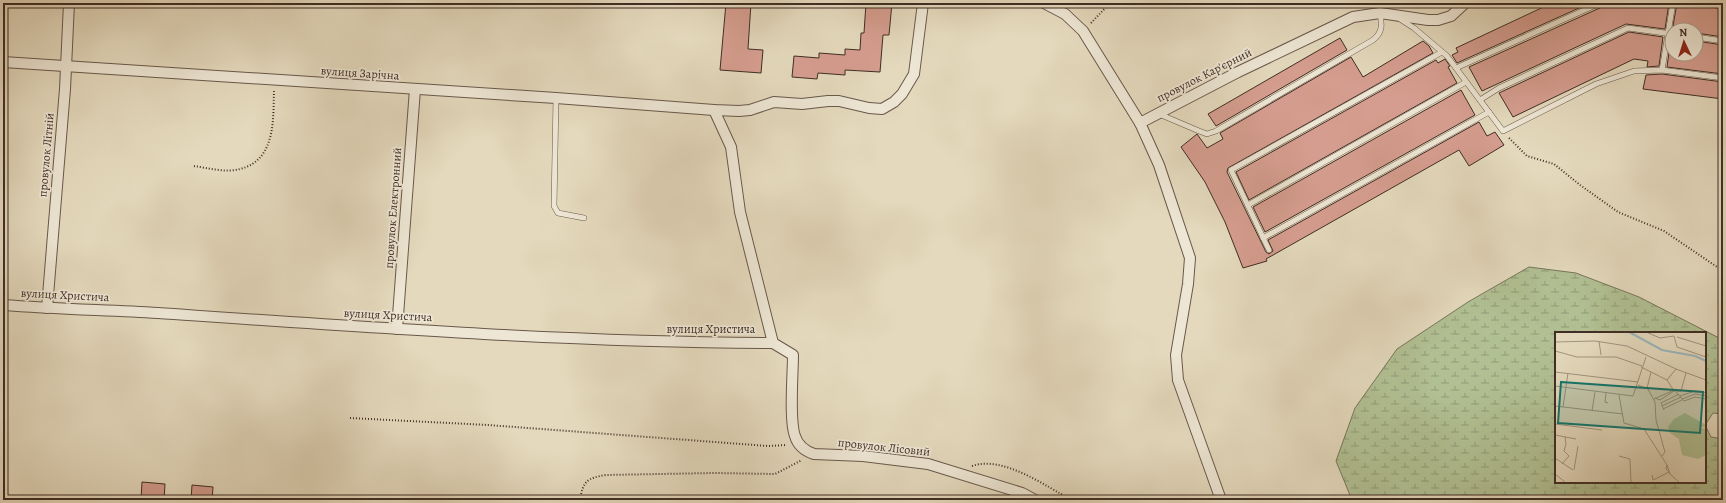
<svg xmlns="http://www.w3.org/2000/svg" width="1726" height="503" viewBox="0 0 1726 503" font-family="Alegreya,serif">
	<style>
		.wetland { fill: url(#wetland-marsh); stroke: #78765c; fill-rule: evenodd }
		.building { fill: #d59d8f; stroke: #402d25 }
		.lines { fill: none; stroke-linecap: round; stroke-linejoin: round }
		.service-casing { stroke: #69584b; stroke-width: 6 }
		.minor-casing { stroke: #69584b; stroke-width: 12 }
		.path { stroke: #402d25; stroke-width: 2; stroke-dasharray: 1 2; stroke-linecap: butt }
		.service { stroke: #ede6d4; stroke-width: 5 }
		.minor { stroke: #ede6d4; stroke-width: 10 }
		.labels { text-anchor: middle; stroke-width: 3.5; stroke-linejoin: round; paint-order: stroke }
		.street-label { font-size: 12px; fill: #402d25; stroke: #ede6d4 }
		.inset-river { fill: none; stroke: #9bb7bc; stroke-width: 2 }
		.inset-road { fill: none; stroke: #a29480; stroke-width: 1 }
		.view { fill: #0f766e; fill-opacity: 0.15; stroke: #0f766e; stroke-width: 2 }
		.inset-edge { fill: none; stroke: #402d25; stroke-width: 2 }
	</style>
	<defs>
		<pattern id="wetland-marsh" width="20" height="14" patternUnits="userSpaceOnUse"><rect width="20" height="14" fill="#b1c093"/><path d="M1 5h8M5 5V1M11 12h8M15 12V8" fill="none" stroke="#919c78"/></pattern>
	</defs>
	<rect width="100%" height="100%" fill="#e4d9bd"/>
	<filter id="stains"><feTurbulence type="fractalNoise" baseFrequency=".005" numOctaves="4"/><feColorMatrix values="0 0 0 0 .2 0 0 0 0 .09 0 0 0 0 .02 0 0 0 .5 -.17"/></filter>
	<radialGradient id="worn" r=".72"><stop offset=".6" stop-color="#630" stop-opacity="0"/><stop offset="1" stop-color="#630" stop-opacity=".3"/></radialGradient>
	<path class="wetland" d="M1529,267L1576,273L1639,297L1723,340V414L1713,413L1705,425L1711,437L1723,439V500H1352L1336,461L1355,408L1397,349L1468,302ZM1556,333H1705V482H1556Z"/>
	<g class="building">
		<path d="M726,3H751L748,49L763,50L761,73L720,70Z"/>
		<path d="M866,3H892L889,35H883L880,72L845,70V75L818,73L817,79L792,77L794,56L819,58V53L845,55V49L860,50L861,33H864Z"/>
		<path d="M1552,3H1590L1457,63L1452,55L1458,52L1456,48Z"/>
		<path d="M1604,3H1669L1665,29L1626,24L1482,91L1469,67L1602,7Z"/>
		<path d="M1677,3H1688L1723,9V37L1696,33V30L1673,26Z"/>
		<path d="M1629,32L1663,37L1659,66L1647,67L1648,61L1634,59L1513,117L1499,93Z"/>
		<path d="M1340,38L1347,50L1216,126L1208,114Z"/>
		<path d="M1671,38L1672,54H1696V41L1723,45V74L1667,67Z"/>
		<path d="M1423,41L1429,46L1433,53L1228,168L1227,172L1266,252L1269,254L1273,251L1268,240L1479,122L1487,136L1495,132L1504,145L1469,166L1459,150L1266,259L1267,261L1243,268L1225,222L1205,182L1181,147L1197,134L1207,148L1223,139L1220,133L1351,57L1363,77Z"/>
		<path d="M1445,59L1450,66L1448,67L1457,83L1249,200L1236,172L1436,60L1438,63Z"/>
		<path d="M1662,74L1723,82V99L1643,89L1646,75Z"/>
		<path d="M1461,90L1475,115L1265,232L1253,207Z"/>
		<path d="M142,482L165,484L164,500H141Z"/>
		<path d="M192,485L213,487L212,500H191Z"/>
	</g>
	<g class="lines">
		<g class="service-casing">
			<g id="service">
				<path d="M1708,3L1723,5"/>
				<path d="M1400,19L1414,28L1447,56L1503,131L1596,84L1634,71L1662,70L1723,78"/>
				<path d="M1696,37L1723,41"/>
				<path d="M1456,68L1600,3"/>
				<path d="M1662,70L1673,3"/>
				<path d="M556,98L554,206L558,213L584,218"/>
				<path d="M1480,100L1499,88L1628,28L1672,34"/>
				<path d="M1159,114L1199,131L1207,134L1216,131L1373,40C1383,32 1382,25 1380,13"/>
				<path d="M1248,205L1466,82"/>
				<path d="M1263,238L1489,112"/>
				<path d="M1269,250L1231,170L1442,52"/>
			</g>
		</g>
		<g class="minor-casing">
			<g id="minor">
				<path d="M1044,3L1065,14L1083,31L1140,123L1159,165L1190,258L1188,284L1176,355L1178,380L1221,500"/>
				<path d="M3,62L556,98L714,110L739,111L750,110L774,102L802,104L828,101H839L869,108L882,109L894,102L902,94L914,74L923,3"/>
				<path d="M714,110L731,147L740,212L773,343L793,355C793,373 789,421 795,436C798,446 805,451 814,454L863,456L928,464L1022,493L1035,500"/>
				<path d="M1140,123L1238,72L1353,17L1380,13L1428,20H1438L1451,16L1465,3"/>
				<path d="M3,305C55,309 106,310 158,313C362,327 567,342 773,343"/>
				<path d="M47,308L65,89L69,3"/>
				<path d="M397,329L415,89"/>
			</g>
		</g>
		<g class="path">
			<path d="M1091,23L1110,3"/>
			<path d="M1509,138L1527,156L1554,164L1580,185L1618,212L1664,231L1723,271"/>
			<path d="M194,166C208,168 226,173 240,169C276,160 273,120 274,91"/>
			<path d="M350,418L488,425L768,446L787,445"/>
			<path d="M972,466C1003,455 1045,486 1072,500"/>
			<path d="M580,500C583,481 587,478 606,475L714,473L775,474L802,460"/>
		</g>
		<use href="#service" class="service"/>
		<use href="#minor" class="minor"/>
	</g>
	<g class="labels">
		<g class="street-label">
			<text transform="translate(360 73) rotate(4)" y="4">вулиця Зарічна</text>
			<text transform="translate(1204 75) rotate(-27)" y="4">провулок Кар'єрний</text>
			<text transform="translate(46 155) rotate(-85)" y="4">провулок Літній</text>
			<text transform="translate(393 208) rotate(-86)" y="4">провулок Електронний</text>
			<text transform="translate(65 295) rotate(3)" y="4">вулиця Христича</text>
			<text transform="translate(388 315) rotate(3)" y="4">вулиця Христича</text>
			<text x="711" y="333">вулиця Христича</text>
			<text transform="translate(884 447) rotate(6)" y="4">провулок Лісовий</text>
		</g>
	</g>
	<g transform="translate(1555 332)">
		<rect width="151" height="151" fill="#e4d9bd"/>
		<path d="M130,81L151,93V95H144L151,97V123L143,127L127,123L124,107L115,101L113,95L119,87Z" fill="#b1c093"/>
		<path class="inset-river" d="M74,0L107,18L140,24L151,29"/>
		<path class="inset-road" d="M91,0L105,6L119,4M119,4L122,15L151,25M122,5L151,14M44,9L46,23M0,10L40,9L72,14L121,37L151,48M0,19L22,25H61L87,34M86,35L112,48L119,59M0,40L83,50M112,48L121,37M83,53L93,57L100,70L101,88L110,120L107,124M0,54L78,64L91,25M92,56L96,40M121,60L129,69L140,65L151,67M51,61L50,70L53,71M64,63L69,91L89,97L112,133L115,142L125,151M125,64L140,59L151,61M100,66L105,68L119,59M99,67L117,59H126L131,41M127,67L140,62L151,64M0,74L68,82M107,74L126,65M8,75L13,41M108,77L127,68M109,78L106,71L124,62M37,79L40,60M0,92L47,98M0,103L21,107M64,124L75,127L76,151M0,126L18,138M7,132L14,124L9,119L11,112L10,105M19,138L23,114M0,142L11,151M97,143L98,148L114,140L111,137L112,133"/>
		<path class="view" d="M6,50L148,60L145,101L3,91Z"/>
		<rect width="151" height="151" class="inset-edge"/>
	</g>
	<rect width="1726" height="503" fill="none" stroke="#e4d9bd" stroke-width="16"/>
	<rect x="4" y="4" width="1718" height="495" fill="none" stroke="#402d25" stroke-width="2"/>
	<rect x="8" y="8" width="1710" height="487" fill="none" stroke="#402d25"/>
	<g transform="translate(1684 42) rotate(356)"><circle r="19" fill="#ede6d4" stroke="#a89c8e"/>
	<path d="M0-3L7 15L0 10L-7 15Z" fill="#8f2418"/>
	<text y="-6" font-size="11" font-weight="bold" text-anchor="middle" fill="#402d25">N</text>
	</g>
	<rect width="100%" height="100%" filter="url(#stains)"/>
	<rect width="100%" height="100%" fill="url(#worn)"/>
</svg>
